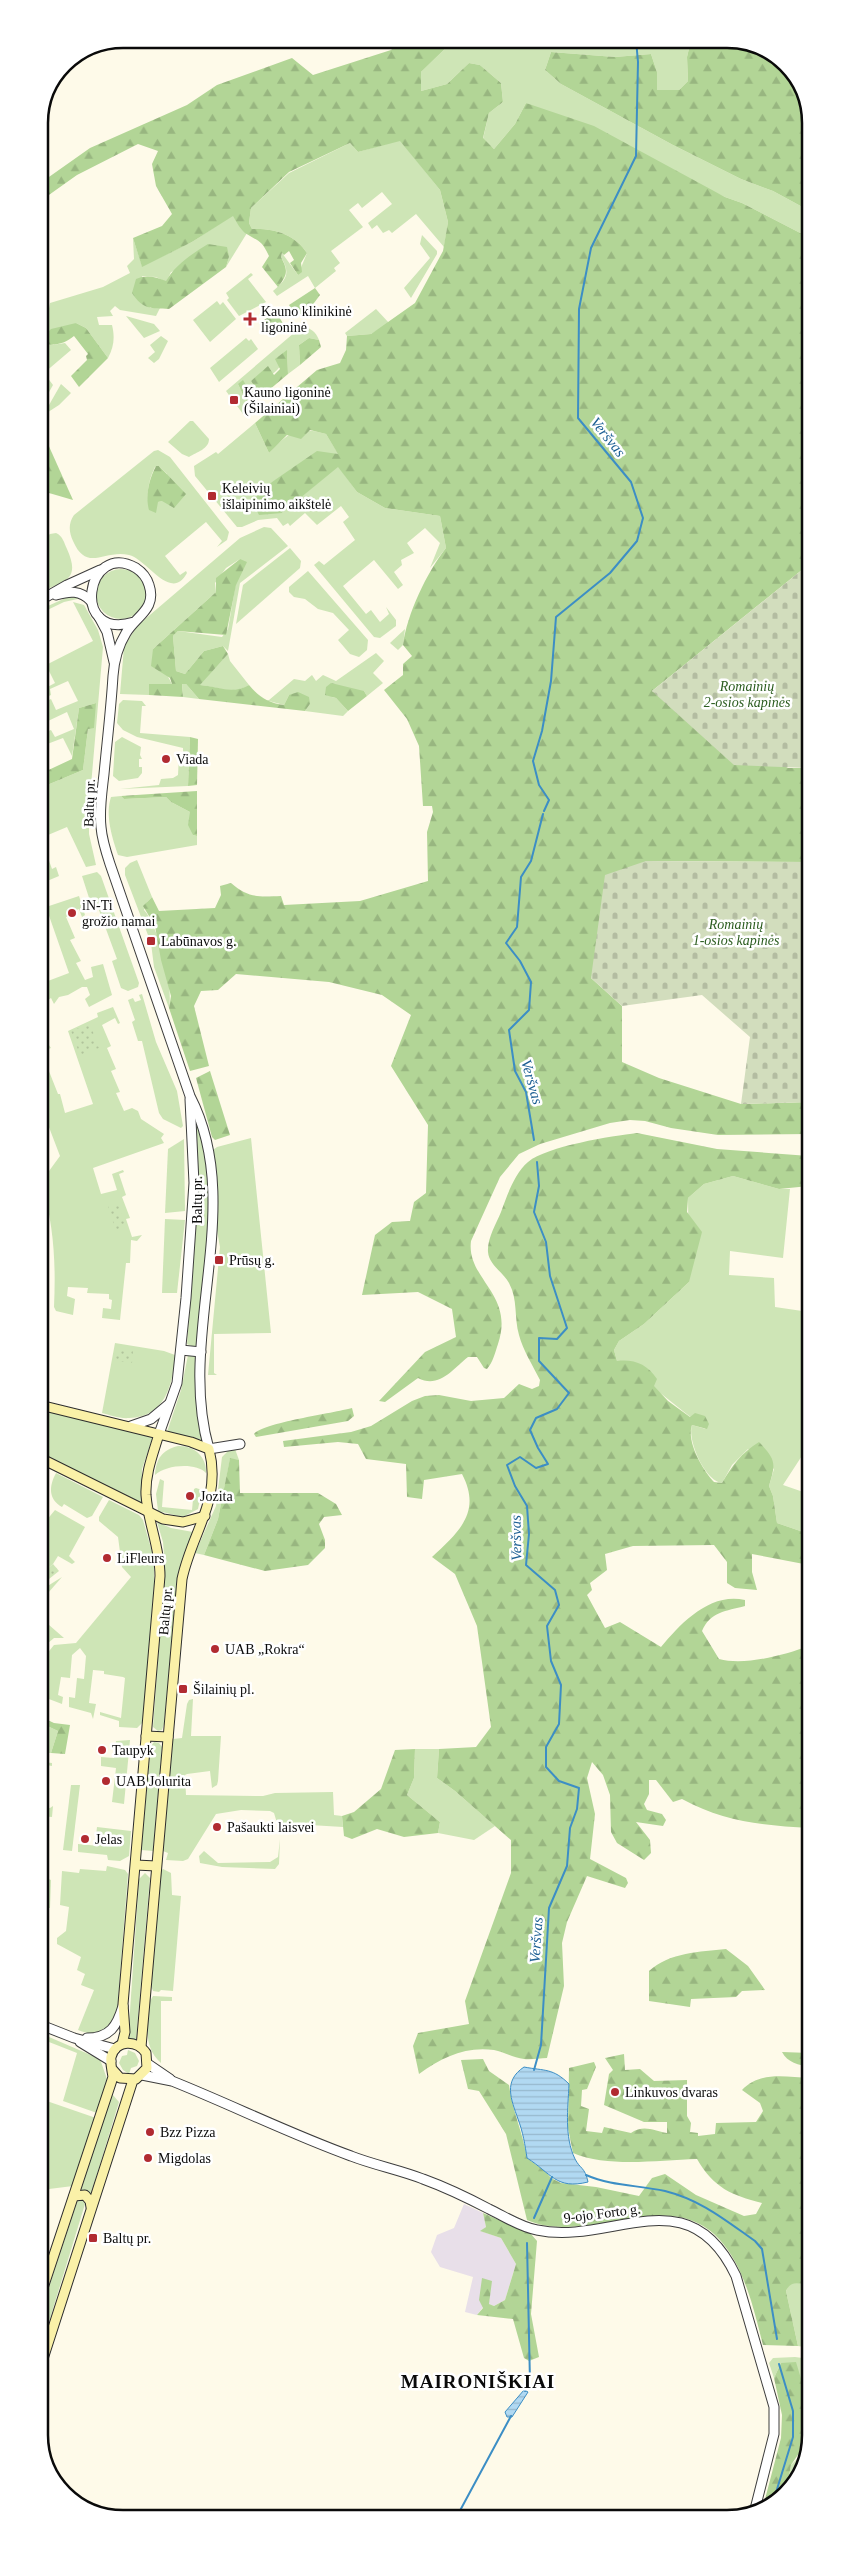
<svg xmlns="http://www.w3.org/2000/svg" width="849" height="2558" viewBox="0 0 849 2558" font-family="Georgia,serif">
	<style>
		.industrial { fill: #e8dfe9 }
		.grass { fill: #cee5b6; fill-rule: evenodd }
		.forest { fill: url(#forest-firs) }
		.cemetery { fill: url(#cemetery-stones) }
		.park { fill: url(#park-dots) }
		.water { fill: url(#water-rules); stroke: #3c8ec5 }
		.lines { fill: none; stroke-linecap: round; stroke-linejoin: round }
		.stream { stroke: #3c8ec5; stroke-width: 2 }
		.tertiary-casing { stroke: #3d3d3d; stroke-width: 11 }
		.secondary-casing { stroke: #2c2c2c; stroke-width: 11 }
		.tertiary { stroke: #fff; stroke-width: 9 }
		.secondary { stroke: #faf1a8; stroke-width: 9 }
		.poi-dot { fill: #b12b31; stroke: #fff; stroke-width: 2 }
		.labels { text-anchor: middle; stroke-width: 5; stroke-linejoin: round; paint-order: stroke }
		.poi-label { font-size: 14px; fill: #0a0a0a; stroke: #fff; text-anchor: start }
		.park-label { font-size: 14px; font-style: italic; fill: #2c5d20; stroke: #fff }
		.street-label { font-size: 14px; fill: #0a0a0a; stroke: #fff }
		.water-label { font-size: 15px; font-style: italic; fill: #1c5f94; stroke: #fff }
		.district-label { font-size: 19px; font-weight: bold; letter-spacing: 1px; fill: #0a0a0a; stroke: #fff }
		.rim { fill: none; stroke: #0a0a0a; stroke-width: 2.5 }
	</style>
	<defs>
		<pattern id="forest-firs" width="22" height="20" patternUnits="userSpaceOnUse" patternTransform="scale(1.25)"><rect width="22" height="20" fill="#b2d596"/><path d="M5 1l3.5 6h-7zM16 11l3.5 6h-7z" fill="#98b680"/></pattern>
		<pattern id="cemetery-stones" width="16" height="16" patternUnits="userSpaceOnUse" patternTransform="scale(1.25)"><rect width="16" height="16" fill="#d2ddbd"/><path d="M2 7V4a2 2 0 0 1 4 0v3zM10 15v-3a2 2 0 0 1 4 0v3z" fill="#b3bca1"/></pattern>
		<pattern id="park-dots" width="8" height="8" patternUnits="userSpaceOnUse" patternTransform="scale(1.25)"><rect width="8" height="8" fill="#cee5b6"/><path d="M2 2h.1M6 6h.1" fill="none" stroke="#b0c39b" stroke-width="1.8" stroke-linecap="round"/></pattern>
		<pattern id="water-rules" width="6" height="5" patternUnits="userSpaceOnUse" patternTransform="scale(1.25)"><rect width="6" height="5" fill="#b1d9f2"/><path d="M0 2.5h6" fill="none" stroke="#97b9ce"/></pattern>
	</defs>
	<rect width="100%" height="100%" fill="#fefae9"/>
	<path class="industrial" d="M464,2204L483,2213L486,2227L481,2231L501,2238L516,2264L505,2300L494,2306L488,2304L490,2298L477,2315L465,2312L473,2277L440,2267L431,2252L437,2235L454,2228Z"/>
	<g class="grass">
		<path d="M691,40L687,57L688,81L679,90H657V72L651,54L615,57L551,52L545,70L561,84L673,145L741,179L773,191L808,210V237L742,203L725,197L526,103L515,124L494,149L483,139L489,113L503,102L501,83L480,65L469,63L447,84L421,91V72L452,42Z"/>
		<path d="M400,140L440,190L448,222L444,247L416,214L392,233L389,230L383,233L377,225L372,229L368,223L392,204L382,192L362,208L358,203L349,210L363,227L331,251L340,263L334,268L336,271L315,288L308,276L277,296L273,291C288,278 290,273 281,257L282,253L298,275L307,253C295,234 274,228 252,229L249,223L251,208L289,173L350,143L358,152Z"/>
		<path d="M233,215L247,233L226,267L229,257L171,272L166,282L156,277L142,276L150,308H160L156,316L120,310L115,306L110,311L113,316L97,317L99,325H112C115,337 114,347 108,358L86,328L76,323L52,345L65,343L71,350L44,373L53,385L43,403L45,407L49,405L61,384L71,393L59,405L39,418V330L46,325L50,303L103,287L130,273L127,266L134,259L133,238L142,266L192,242Z"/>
		<path d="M422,235L437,251V254L411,298L404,288L430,258L420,244Z"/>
		<path d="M251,273L253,275L248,279L266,302L239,316L227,300L229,298L226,293Z"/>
		<path d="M217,301L220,305L223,302L236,319L210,342L193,320Z"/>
		<path d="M376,309L389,323L371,334L347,336L345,333Z"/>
		<path d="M126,316L154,324L160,331L144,338Z"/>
		<path d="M301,327C310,327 316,332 319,340L309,338L299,345L300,365L288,374L287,351C278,374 275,375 251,381L256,389L250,392L238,384L250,409L243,414L226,391Z"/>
		<path d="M161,336L168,341L159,359L154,363L148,358L155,352L150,345Z"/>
		<path d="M246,338L249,341L251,339L258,349L219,382L210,368Z"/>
		<path d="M190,421H193L209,439C209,449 197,452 189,457L182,454L168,442Z"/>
		<path d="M255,423L269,453C289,432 297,426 326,434L339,455L289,472L269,484L282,513L338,466L357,492L385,508L440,516L446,548L430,568L440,543L425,528L407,543L414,553L401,560L402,565L394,572L403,585L398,589L374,560L343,586L366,614L371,610L380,622L389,614L386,607L396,620V626L380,638L374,637L314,565L319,561L324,565L355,540L343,522L349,517L341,506L317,525L305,513L290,526L288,523L283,526L277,518L258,520L242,527H237L195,476L194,466L216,452L218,454Z"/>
		<path d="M158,450L170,457L229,532L227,540L217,547L222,541L206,522L165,556L180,575L186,571L187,573C171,603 147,559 129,555C104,549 87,573 73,541C69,532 68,524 74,515L154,451ZM159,466L167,474L162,501L157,502L150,510C145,496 149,479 155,467Z"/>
		<path d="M264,527L271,528L288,546L240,583L228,651L223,646L204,651L185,674L176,671L173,636L178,631L222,637L228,629L240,559L226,568L215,583L216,592L153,649L172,684H149V695L120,694L124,647L137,626L240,538Z"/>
		<path d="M56,533C63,536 64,543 67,549C81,581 65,580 39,593V543L50,534Z"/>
		<path d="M290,548L301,561L300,568L236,624L243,585Z"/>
		<circle cx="121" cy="594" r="25"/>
		<path d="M308,571L368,640L367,650L359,657L350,654L338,640L349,630L333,613L318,609L305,599L294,597L289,592V587Z"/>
		<path d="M70,596L82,598L64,602L39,614V610Z"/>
		<path d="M73,602L84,605L98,630L103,647L89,809V834L96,865L86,867L67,827L48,835L42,841L52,869L56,867L59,876L40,884V872L43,870L40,862V788L83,770L88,729L96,703L79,708L72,756L63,738L42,746L40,734L51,730L55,737L74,729L67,712L48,721L49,727L40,730V704L51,699L56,710L78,701L68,681L50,689L51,695L40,700V691L55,683L46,665L93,641Z"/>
		<path d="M405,629L403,645L398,650L390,643Z"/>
		<path d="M376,653L384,661L373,673L383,683L367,696L364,691L332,697L336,698L348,711L343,716L305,711L310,704L289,695L284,705L265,700H269L294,679L305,681L312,675L316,681L323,675L336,681Z"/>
		<path d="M228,654L230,661L249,685C230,696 218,686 199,685Z"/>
		<path d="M182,683L186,684L199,699L183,697Z"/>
		<path d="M123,700L142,701L146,706H142L140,733L190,737L188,786L120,789L159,785L161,779L173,778L178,775L179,756L183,755V748L137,737L123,730L117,723L119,704Z"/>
		<path d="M122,737L141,747L140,755L142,759H139V767H142V773L138,778L119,781L113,776L115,742Z"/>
		<path d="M121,796L124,799L166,797L171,802L190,812L193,835L197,836V845L127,857L118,855C112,837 105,815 111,797Z"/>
		<path d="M137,860L152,897L147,902L144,910C158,925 174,988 169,1008L154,967L151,943L125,875V868L130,863Z"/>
		<path d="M97,872L101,876L139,983L138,987L128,991L121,988L112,961L117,959L96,902L91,904L82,876Z"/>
		<path d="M79,896L85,915L82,917L79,909L70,912L71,915L66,917L75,938L70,940L81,961L76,963L85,980L93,977L91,967L103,964L112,995L89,1007L85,999L90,995L87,987H82L68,995L59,997L54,1004L51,998L40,1005V984L69,973L46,907Z"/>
		<path d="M142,994L156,1042L177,1091L183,1126L181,1128L163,1119L159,1113L142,1041H138L132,1022L135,1020L128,1000L133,998L135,1002L141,1000L139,995Z"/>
		<path d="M113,1007L120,1023L118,1024L115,1018L102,1025L111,1046L107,1048L116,1069L111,1071L120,1092L116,1093L124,1111L132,1108L138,1111L141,1119L164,1134L161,1138L164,1143L93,1168L101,1194L117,1190L112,1174L123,1170L124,1172L119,1174L126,1195L122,1197L130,1218L126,1219L132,1237L142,1235L137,1241L131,1240L130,1263H126L120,1320L102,1318L103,1308L111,1309L112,1300L109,1299V1294L87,1293L88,1288L68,1287L67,1296L75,1299L73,1315L56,1311L54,1307C56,1263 54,1224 41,1182L60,1156L47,1122L40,1125V1112H42L40,1106V1043L46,1041L51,1048L43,1051V1056L58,1094H60L65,1113L93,1104L68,1031L98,1017L97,1013Z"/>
		<path d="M196,1117C199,1133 205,1150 207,1166C215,1224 201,1287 197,1345L194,1347L187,1344L198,1200Z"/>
		<path d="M251,1138L271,1333L214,1334V1373L217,1375H208L220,1247L216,1225V1171L213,1150L217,1147Z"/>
		<path d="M184,1139L185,1211L165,1213L168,1149Z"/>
		<path d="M733,1176L779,1189H790L783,1258L730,1251L729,1275L774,1278L775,1307L809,1312V1445L783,1485L809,1494V1534L777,1523L773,1496L769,1486L774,1469L748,1449L732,1465L722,1483C705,1481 687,1440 692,1425L706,1429C676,1406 648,1382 617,1361L614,1350L619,1341L644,1324L689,1282L688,1198L704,1184Z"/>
		<path d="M40,1214L47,1271L40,1329Z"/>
		<path d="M165,1219L185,1220L177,1293H162Z"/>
		<path d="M115,1343L164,1351L175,1355C173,1385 165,1417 129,1418C120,1419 110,1415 102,1413Z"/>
		<path d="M188,1355H194L196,1359L195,1388L202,1440L167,1432L181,1390Z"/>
		<path d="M40,1410L153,1436L142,1469V1504L40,1453Z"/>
		<path d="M178,1446C194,1445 207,1457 206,1473C196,1462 165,1465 155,1475C156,1459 162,1450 178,1446Z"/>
		<path d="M235,1449L239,1460L230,1459L218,1519L204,1555L195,1553L216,1506L222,1457L228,1451Z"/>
		<path d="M56,1473L103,1497L92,1516L87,1518L64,1504L62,1507C48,1499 49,1486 56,1473Z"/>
		<path d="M160,1479L164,1481L162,1507L192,1510L194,1489L196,1488L202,1490L198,1509L183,1517L158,1511L156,1494Z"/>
		<path d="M109,1500L139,1515L143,1520L154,1559V1585L144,1721L137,1728L119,1727V1721L100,1715V1712L121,1718L125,1678L123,1677L104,1674V1671L93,1670L89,1703L96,1704L93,1719L91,1713L69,1707V1697L75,1698L77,1678L84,1679L86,1656L80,1648L72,1655L70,1678L61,1677L58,1695L63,1697L62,1704L41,1696V1661L54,1645L76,1643L131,1577L122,1567L118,1537L99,1521V1517Z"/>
		<path d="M55,1510L85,1527L69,1556L75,1562L72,1564L58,1556L53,1564L41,1574V1527Z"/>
		<path d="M157,1522L171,1528L193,1532L178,1573L164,1724L162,1730L158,1731L153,1727L165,1565L163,1542Z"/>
		<path d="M62,1577L41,1601V1579L46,1587Z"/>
		<path d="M41,1618L64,1638H54L41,1649Z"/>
		<path d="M193,1699L191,1736H221L218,1781L217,1785L212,1788L210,1771L187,1774L185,1775L186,1795L263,1796L275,1793L333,1792L334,1815L342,1816L343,1827L277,1823L274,1813L270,1811L241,1810L216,1814L188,1859L183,1861L166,1860L168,1853L163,1851L173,1739L182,1738L187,1704L189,1700Z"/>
		<path d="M41,1723L58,1731L51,1753H41L45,1746L43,1744L48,1738L41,1734Z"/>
		<path d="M130,1740L124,1804L112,1802L116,1768L101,1766V1757L114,1758L116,1741Z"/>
		<path d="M154,1742L159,1743L162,1747L153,1851L141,1850L151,1746Z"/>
		<path d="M415,1749H439L437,1778L455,1791L495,1826L474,1840L438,1833L440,1822L407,1795L414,1778Z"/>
		<path d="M43,1762L52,1763V1766L46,1765V1788H42L41,1800V1763Z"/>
		<path d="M71,1785H80L72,1851L63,1850Z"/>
		<path d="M41,1801L42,1807L50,1808L53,1806L52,1817L41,1816Z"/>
		<path d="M97,1827L131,1831L129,1856L120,1861L108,1860L107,1855L78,1852V1844L99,1846L100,1837L96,1836Z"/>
		<path d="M280,1839L279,1864L275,1869L222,1867L200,1863L199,1856L204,1851L218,1863L270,1862L278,1857Z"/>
		<path d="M107,1866L125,1870L128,1874L117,2014C109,2032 97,2038 78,2030L94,1990L81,1985L85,1974L77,1970L81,1957L57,1944V1938L66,1931L69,1907L60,1905L62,1871L79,1873L80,1869L106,1871Z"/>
		<path d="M163,1869L171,1873L172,1895L181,1896L173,1991L161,1990L159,1992L153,1991L151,1986L161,1871Z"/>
		<path d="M145,1873L150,1878L136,2041L128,2040L139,1879Z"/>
		<path d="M41,1876L51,1880L50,1908H41Z"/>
		<path d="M153,1996L172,1997V2001H161V2063C142,2046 148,2024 150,2001Z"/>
		<path d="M49,2037L100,2059L107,2079L97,2113L63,2101L77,2053L49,2042Z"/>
		<path d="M128,2050L135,2053L139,2061L137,2066L131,2068L129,2074L123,2070L119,2063L122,2056L127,2055Z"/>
		<path d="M112,2094L119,2102L91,2194L81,2190Z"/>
		<path d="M41,2099L96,2118L73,2186L41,2190Z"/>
		<path d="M80,2199L83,2200L85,2204L41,2348V2311L77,2202Z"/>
		<path d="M795,2282L810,2286V2348L798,2346L786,2291L789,2285Z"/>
		<path d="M795,2357L810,2359V2435L793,2487L786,2491L791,2465L799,2457L781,2363L774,2378L769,2363L773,2358Z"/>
	</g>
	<g class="forest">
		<path d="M732,39L781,59L807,101L808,210L773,191L741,179L673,145L561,84L545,70L551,52L615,57L651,54L657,72V90H679L688,81L687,57L691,40Z"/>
		<path d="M399,42H452L421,72V91L447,84L469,63L480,65L501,83L503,102L489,113L483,138L494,149L515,124L526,103L594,126L725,197L742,203L808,237V565L652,691L788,768H808V862L646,861L591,978L622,1006V1062L659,1078L741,1104L809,1102V1134L718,1135L671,1128L645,1121L630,1120L610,1123L540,1144L519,1154L500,1177L471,1241C466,1279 515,1294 498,1344C495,1353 493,1362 487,1369L484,1368L477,1357H468C453,1369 439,1389 418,1378L385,1402L379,1401L425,1352L456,1337L452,1309L418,1292L362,1295L375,1235L392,1222L410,1221L414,1202L426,1193L428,1125L391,1066L411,1015L382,995L329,982L236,974L218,990L201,991L194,1006L209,1066L190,1071L169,1008L171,996L161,960L155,926L143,906L152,897L159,911L215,908L221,895L220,886L231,883C248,898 259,897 281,896L284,905L360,901L428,881L427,832L433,812L432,806H423L419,746L407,719L384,690L403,675V664L412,656L403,645C407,614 427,572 446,548L440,516L385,508L357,492L338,467L282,513L259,515L252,501L269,484L317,451L338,454L326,434L310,430L301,439L287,435L269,453L255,423L317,370L340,363L346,350L347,336L371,334L415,303L443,251L448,222L440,190L400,141L358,152L350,143L289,172L251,208L249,223L252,229C274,228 295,234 307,253L301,263L302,272L298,275L290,263L294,260L289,251L284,255L282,253L281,257C288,271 288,274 278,287L262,267L269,256C261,239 259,242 245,233C240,229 236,221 233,216L192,242L142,267L133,238L162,226L172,214L156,186L152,164L158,151L138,144L77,175L39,202V184L90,148L187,105L217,85L292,58L313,75L391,50Z"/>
		<path d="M208,244L227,247L229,257L226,267L169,309C151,308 143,310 132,293L136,279C146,274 156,277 166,281C176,264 192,254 208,244Z"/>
		<path d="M315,288L320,295L311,307L296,317L289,305Z"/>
		<path d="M276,312L284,325L270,335L261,322Z"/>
		<path d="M76,323L86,328L108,358L79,387L71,376L87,360L86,356L88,354L74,336C65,343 57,346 44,344L41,339L51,329Z"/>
		<path d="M309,338L319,340L321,347L300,365L299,345Z"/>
		<path d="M287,350L288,374L249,407L238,384L243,380L250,392L256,389L251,381L268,366L274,375L280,369L275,359Z"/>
		<path d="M39,424L73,500L49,493L39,473Z"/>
		<path d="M156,466H159L186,494L174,508L162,501L158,502L156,513L149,510C145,496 149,479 156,466Z"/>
		<path d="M240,559L247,562L236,585L226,635L178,631L173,636L176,671L185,674L204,651L223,646L228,654L200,685C217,686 231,695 249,685C259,697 268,703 284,705L289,695L298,692L309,697L310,704L305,711L199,699L186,684H182L183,697L149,695V684H172L170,678L151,666L153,649L216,592V578Z"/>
		<path d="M331,683L364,691L367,696L348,711L336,698L325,695L326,687Z"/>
		<path d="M96,703L94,728L88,729L83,770L40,788V774L72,759L79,708Z"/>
		<path d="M190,737L198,739L197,785L188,786Z"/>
		<path d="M197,791V836L193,835L188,825L190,812L171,802L166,797L124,799L121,796Z"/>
		<path d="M210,1071L230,1135L215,1140L212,1137L196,1078Z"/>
		<path d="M637,1133L717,1149L809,1156V1186L779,1189L733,1176L704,1184L688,1198L687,1212L702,1232L689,1282L644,1324L619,1341L614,1350L617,1361C634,1359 647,1364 657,1379L654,1386L668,1401L690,1417L695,1413L705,1416L709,1424L707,1429L692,1425C686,1442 703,1470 714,1482L722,1483C732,1466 741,1453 759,1442C776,1460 776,1463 769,1486L773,1496L777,1523L809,1534V1565L752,1554V1572L757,1590L735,1588L727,1583V1562L714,1545L633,1546L605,1554L607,1570L590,1583L592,1590L587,1595L605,1628L620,1622L661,1647C681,1623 710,1592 745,1600V1606C726,1611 710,1612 702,1631L719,1659C745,1666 784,1655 809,1646L810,1828C762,1825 724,1822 682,1799L673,1802L656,1780H649V1794L644,1804L647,1810L662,1814L666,1820L663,1826L636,1822L650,1840L651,1853L644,1860L617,1843L611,1832L610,1795L603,1775L592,1762L587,1778L595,1814L590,1859L626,1878L628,1883L625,1888L587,1876L567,1922L562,1943L564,1986L547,2058C540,2058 531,2060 524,2059C514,2058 504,2052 494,2050C466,2046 442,2057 419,2074L413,2046L418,2033L469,2024L465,2001L511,1873V1840L455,1791L437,1778L439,1749L476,1747L491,1727L477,1626L455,1574L432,1557C459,1532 482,1512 462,1474L424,1480L422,1499L407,1497L406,1464L366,1459L358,1444L338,1442L284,1447L283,1441L351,1432L371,1426L412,1401L425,1396L439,1395L471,1401L504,1398L519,1384L532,1389L539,1386L540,1380C533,1366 523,1350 519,1335C514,1318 518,1299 509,1283C503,1272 489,1265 488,1252C487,1239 496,1224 501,1212C507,1196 514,1174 528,1162C547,1146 612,1136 637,1133Z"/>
		<path d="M352,1408L354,1416L348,1421L256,1437L254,1434C262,1423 334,1413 352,1408Z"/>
		<path d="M230,1458L239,1460L240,1493H318L336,1504L342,1515L324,1517L319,1524L325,1540V1548L308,1565L265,1571L204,1555L218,1519Z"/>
		<path d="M41,1717L54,1723L70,1725L65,1754L51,1753L58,1731L41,1723Z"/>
		<path d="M415,1749L414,1778L407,1795L440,1822L438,1833L404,1837L377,1829L352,1839L344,1836L342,1816L354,1812L381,1789L395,1750Z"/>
		<path d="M726,1949L748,1966L765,1990L742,1991L736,1997L691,1999L690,2007L649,2001V1971C670,1952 700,1952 726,1949Z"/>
		<path d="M782,2052L810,2053V2066C799,2066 787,2062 782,2052Z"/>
		<path d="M624,2054L625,2070L640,2069L654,2081L687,2080V2116L691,2123L690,2132L698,2133V2136L715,2134L716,2123L756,2122L763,2111L760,2103L742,2090C760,2071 785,2077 810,2078V2093L803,2095L801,2106L810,2120V2286C799,2283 791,2280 786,2291L798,2346L763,2345C750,2295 735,2220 670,2216C646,2214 621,2221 598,2224C573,2227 550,2230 527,2220L506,2134L479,2091L468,2089L461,2060L483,2059L489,2071L509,2085C512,2110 523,2133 527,2158L546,2172L551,2178L561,2183L596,2187L639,2196L652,2178L665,2174L696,2195L744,2216L756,2214L762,2203C731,2195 714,2188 697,2159C658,2160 609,2168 573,2153L568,2128L569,2068L594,2062L596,2067L587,2089L582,2090L581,2106L589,2109L586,2131L602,2133L604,2127L631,2133C644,2124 654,2131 667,2133V2122H644L604,2105L609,2074L613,2070L605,2058Z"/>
		<path d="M483,2213L531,2234L537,2241L531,2314L539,2357L529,2361L524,2358L513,2319L477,2315L483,2308L479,2300L482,2278L492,2281L489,2304L494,2306L505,2300L516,2264L501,2238L480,2231L486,2227Z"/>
		<path d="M796,2362L808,2402V2440L791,2465L786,2491L763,2507L781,2438L782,2415L774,2378L781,2363Z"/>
	</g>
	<g class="cemetery">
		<path d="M808,565V768L734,765L652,691Z"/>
		<path d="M646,861L808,862L809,1102L741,1104L750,1037L702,995L622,1006L591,978L605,875Z"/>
	</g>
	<g class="park">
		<path d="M90,1024L99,1048L80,1055L71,1031Z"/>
		<path d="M118,1204L126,1228L116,1231L108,1206Z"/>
		<path d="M117,1349L133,1351L132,1363L115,1361Z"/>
		<path d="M53,1564L59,1571L44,1583L41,1574Z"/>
	</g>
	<g class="water">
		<path d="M524,2067C545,2071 553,2068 569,2084C568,2109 564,2136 575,2159C580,2169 585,2167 588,2182C556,2190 551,2173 527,2158C525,2145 523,2132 518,2119C511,2099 503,2081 524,2067Z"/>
		<path d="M524,2390L528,2392L512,2417H507L505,2412Z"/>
	</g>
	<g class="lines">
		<g class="stream">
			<path d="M544,811L549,800L539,785L533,761L542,731L551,681L556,617L610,573L637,541L643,518L631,482L578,418L579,309L591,248L636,156L638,62L636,40"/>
			<path d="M534,1140L526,1092L515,1071L509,1030L529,1010L531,982L520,961L506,943L517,927L521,877L531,861L543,814"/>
			<path d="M534,2070L541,2045L549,1908L567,1866L570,1828L577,1809L579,1788L559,1781L546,1767V1747L559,1724L561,1685L551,1661L547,1626L559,1605L555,1590L526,1565L529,1534L527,1506L515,1486L507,1465L520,1457L536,1468L548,1464L538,1448L530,1430L536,1418L557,1409L569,1393L539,1361V1338L557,1339L567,1328L550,1276L546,1242L534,1212L539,1186L537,1162"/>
			<path d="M586,2175C611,2186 637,2185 665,2191C701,2200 725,2220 755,2241L762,2249L777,2339"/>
			<path d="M534,2218L552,2177"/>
			<path d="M525,2391L530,2382L527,2243"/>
			<path d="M774,2499L793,2437V2411L779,2364"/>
			<path d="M456,2518L511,2416"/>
		</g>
		<g class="tertiary-casing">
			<g id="tertiary">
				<path d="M56,595C70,591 80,590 91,601"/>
				<path d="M39,601L67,585L100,570"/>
				<path d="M99,617L107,632L114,662"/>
				<path d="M134,622C69,642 86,539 136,568C142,572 147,578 149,585C157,609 136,616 126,633C118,646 114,661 113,676C111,709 107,742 104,774C102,792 99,810 101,827C102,840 106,852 110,864L190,1096C247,1206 176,1335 209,1449L240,1444"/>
				<path d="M181,1350L201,1352"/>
				<path d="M131,1426L151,1419L169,1404"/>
				<path d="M159,1434L177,1383L186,1298L194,1183L190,1099"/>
				<path d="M41,2025L74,2038L115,2049"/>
				<path d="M87,2038C110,2038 117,2026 123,2006"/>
				<path d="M80,2042L111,2061"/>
				<path d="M148,2064L170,2079"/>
				<path d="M142,2075L172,2081C232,2105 290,2134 351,2156C374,2165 400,2170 423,2179C445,2187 468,2198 489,2209C504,2216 520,2227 537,2230C612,2246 688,2175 736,2276L774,2407V2434L754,2513"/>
			</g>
		</g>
		<g class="secondary-casing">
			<g id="secondary">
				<path d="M40,1405L191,1442L209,1449C222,1500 192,1532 182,1579L141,2047"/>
				<path d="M40,1458L163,1519L183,1522L205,1516"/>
				<path d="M146,1736L168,1737"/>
				<path d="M136,1865L156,1866"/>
				<path d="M122,2044L125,2032L123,2004L160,1576C160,1547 148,1523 146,1495C145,1474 153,1454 159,1434"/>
				<path d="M74,2196L85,2195L90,2201L91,2207"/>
				<path d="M41,2294L113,2077C112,2070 110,2063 111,2057C116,2039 137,2040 146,2053L147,2068L136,2079L120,2078L112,2069"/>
				<path d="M41,2365L133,2080"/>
			</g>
		</g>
		<use href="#tertiary" class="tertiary"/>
		<use href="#secondary" class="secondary"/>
	</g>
	<g class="poi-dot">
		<path d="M247.5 311.5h5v5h5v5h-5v5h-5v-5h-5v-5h5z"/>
		<rect x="229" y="395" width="10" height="10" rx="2.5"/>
		<rect x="207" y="491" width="10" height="10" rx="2.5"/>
		<circle cx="166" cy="759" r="5"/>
		<circle cx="72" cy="913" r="5"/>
		<rect x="146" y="936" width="10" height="10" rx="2.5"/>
		<rect x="214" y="1255" width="10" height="10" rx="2.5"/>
		<circle cx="190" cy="1496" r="5"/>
		<circle cx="107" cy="1558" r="5"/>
		<circle cx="215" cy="1649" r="5"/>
		<rect x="178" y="1684" width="10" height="10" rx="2.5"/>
		<circle cx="102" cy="1750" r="5"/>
		<circle cx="106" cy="1781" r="5"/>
		<circle cx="217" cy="1827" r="5"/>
		<circle cx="85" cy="1839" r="5"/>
		<circle cx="615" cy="2092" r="5"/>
		<circle cx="150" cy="2132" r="5"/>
		<circle cx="148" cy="2158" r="5"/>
		<rect x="88" y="2233" width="10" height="10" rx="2.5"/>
	</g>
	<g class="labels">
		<g class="poi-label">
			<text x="261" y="316">Kauno klinikinė<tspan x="261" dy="16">ligoninė</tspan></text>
			<text x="244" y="397">Kauno ligoninė<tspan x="244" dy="16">(Šilainiai)</tspan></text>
			<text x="222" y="493">Keleivių<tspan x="222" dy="16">išlaipinimo aikštelė</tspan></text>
			<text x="176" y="764">Viada</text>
			<text x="82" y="910">iN-Ti<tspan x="82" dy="16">grožio namai</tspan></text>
			<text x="161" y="946">Labūnavos g.</text>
			<text x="229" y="1265">Prūsų g.</text>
			<text x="200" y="1501">Jozita</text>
			<text x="117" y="1563">LiFleurs</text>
			<text x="225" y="1654">UAB „Rokra“</text>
			<text x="193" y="1694">Šilainių pl.</text>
			<text x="112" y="1755">Taupyk</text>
			<text x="116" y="1786">UAB Jolurita</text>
			<text x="227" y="1832">Pašaukti laisvei</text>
			<text x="95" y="1844">Jelas</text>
			<text x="625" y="2097">Linkuvos dvaras</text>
			<text x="160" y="2137">Bzz Pizza</text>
			<text x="158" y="2163">Migdolas</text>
			<text x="103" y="2243">Baltų pr.</text>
		</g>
		<g class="park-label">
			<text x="747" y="691">Romainių<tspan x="747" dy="16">2-osios kapinės</tspan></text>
			<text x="736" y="929">Romainių<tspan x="736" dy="16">1-osios kapinės</tspan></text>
		</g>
		<g class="street-label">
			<text transform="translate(89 803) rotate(-88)" y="5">Baltų pr.</text>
			<text transform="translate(197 1200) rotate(-90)" y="5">Baltų pr.</text>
			<text transform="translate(165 1611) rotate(-85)" y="5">Baltų pr.</text>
			<text transform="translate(602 2213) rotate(-7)" y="5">9-ojo Forto g.</text>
		</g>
		<g class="water-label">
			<text transform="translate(608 437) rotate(51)" y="5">Veršvas</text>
			<text transform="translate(532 1082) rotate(74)" y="5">Veršvas</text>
			<text transform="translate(516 1538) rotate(-91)" y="5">Veršvas</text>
			<text transform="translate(536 1940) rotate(-86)" y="5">Veršvas</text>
		</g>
		<g class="district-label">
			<text x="478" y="2388">MAIRONIŠKIAI</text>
		</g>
	</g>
	<path d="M0 0H849V2558H0ZM123 48H727A75 75 0 0 1 802 123V2435A75 75 0 0 1 727 2510H123A75 75 0 0 1 48 2435V123A75 75 0 0 1 123 48Z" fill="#fff" fill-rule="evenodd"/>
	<path class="rim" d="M123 48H727A75 75 0 0 1 802 123V2435A75 75 0 0 1 727 2510H123A75 75 0 0 1 48 2435V123A75 75 0 0 1 123 48Z"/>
</svg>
